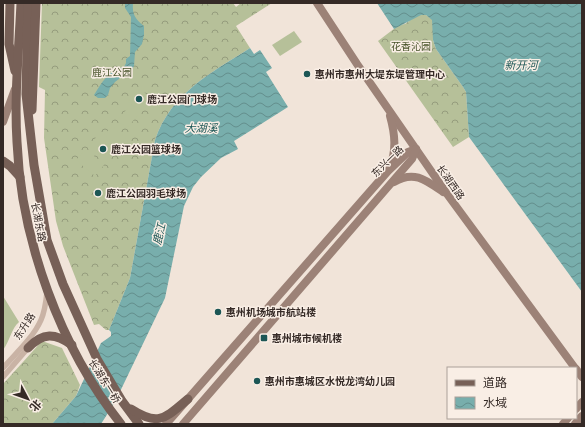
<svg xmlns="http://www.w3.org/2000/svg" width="585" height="427" viewBox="0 0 585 427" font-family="Arial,'Noto Sans SC',sans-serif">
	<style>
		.forest { fill: url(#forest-crowns) }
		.pitch { fill: #b6c099 }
		.water { fill: url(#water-waves) }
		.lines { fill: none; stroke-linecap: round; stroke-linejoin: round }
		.street { stroke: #c9b3a5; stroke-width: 5.5 }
		.secondary { stroke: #9c8277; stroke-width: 8 }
		.primary { stroke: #776057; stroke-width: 9 }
		.poi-dot { fill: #1c5655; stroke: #f9eee5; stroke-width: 1.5 }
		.labels { text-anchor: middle; stroke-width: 3; stroke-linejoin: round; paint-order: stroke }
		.park-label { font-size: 10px; fill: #47532a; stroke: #f9eee5 }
		.poi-label { font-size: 10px; font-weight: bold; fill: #352a26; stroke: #f9eee5; text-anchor: start }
		.street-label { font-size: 10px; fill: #352a26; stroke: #f9eee5 }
		.water-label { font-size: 11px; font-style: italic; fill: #1c5655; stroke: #f9eee5 }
	</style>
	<defs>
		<pattern id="forest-crowns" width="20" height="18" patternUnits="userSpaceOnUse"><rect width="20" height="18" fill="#b6c099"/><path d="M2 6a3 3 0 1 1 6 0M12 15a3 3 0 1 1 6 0" fill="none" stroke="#959c7d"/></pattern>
		<pattern id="water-waves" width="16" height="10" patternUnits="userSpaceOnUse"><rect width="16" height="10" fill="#78aeac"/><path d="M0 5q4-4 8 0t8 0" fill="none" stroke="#638e8c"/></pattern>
	</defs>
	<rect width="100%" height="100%" fill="#f1e4d9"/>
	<g class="forest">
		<path d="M42,3H233L236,7L241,3H272L236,26L250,48C211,73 171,93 155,140L130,278L109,330H106L99,324L94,325L63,246L56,221L44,138L45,90L39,87Z"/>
		<path d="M417,15H426L433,20V40L436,49L463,87L466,92L469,137L453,147L378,41L399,25L405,24Z"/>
		<path d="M42,341L62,348L80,385L76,396L52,424H3V384Z"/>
	</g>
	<g class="pitch">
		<path d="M294,31L302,42L280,56L272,45Z"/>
		<path d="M140,88L149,97L138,110L128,102Z"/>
		<path d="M129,107L138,115L127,128L117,120Z"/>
		<path d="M112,126L128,140L120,149L104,135Z"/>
		<path d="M98,135L116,151L107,162L89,146Z"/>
		<path d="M86,149L104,165L95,176L76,160Z"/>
		<path d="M3,296L19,322C11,329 10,341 3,350Z"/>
	</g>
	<g class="water">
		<path d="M125,3H133C132,14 135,19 144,26V35L142,44L135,52L134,66L132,69L115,82L110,88L108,95L105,98H98L94,95C101,84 109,69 124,67L126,63V59L130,56L131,17L125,8Z"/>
		<path d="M377,3H582V292L469,137L466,92L463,87L436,49L433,40L432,20L426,15H421L394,29Z"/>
		<path d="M250,48L254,54L260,50L272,68L266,72L288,107L234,141L238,149L221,158L201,177L193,187L184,206L165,298L115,402L101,424H52L76,396L101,343L111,336V332L109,330L130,278L155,140C171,93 211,73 250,48Z"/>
	</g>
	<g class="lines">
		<g class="street">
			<path d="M3,368C16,353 33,338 41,320C45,311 46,302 47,292"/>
			<path d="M3,377L28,348"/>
		</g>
		<g class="secondary">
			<path d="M317,3L357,64L447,194L575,368"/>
			<path d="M3,122L15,89"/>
			<path d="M389,169C397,151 395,134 390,116"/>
			<path d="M394,182C414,170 426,180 443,192"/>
			<path d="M576,369L582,377"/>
			<path d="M576,409L582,402"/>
			<path d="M166,424L388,171L408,152L416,149"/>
			<path d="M183,424L412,159L416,149"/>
			<path d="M563,424L568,418"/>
			<path d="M575,424L582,416"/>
		</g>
		<g class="primary">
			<path d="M10,3L9,44L15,71"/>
			<path d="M21,3C19,49 14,96 17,142C21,240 60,347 121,424"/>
			<path d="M28,3L26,94L34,165L47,240L63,284L97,359L122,401L139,424"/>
			<path d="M32,110L36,3"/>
			<path d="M3,161L10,166L20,177"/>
			<path d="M28,348C43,332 55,333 72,345"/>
			<path d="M131,409C159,427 165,418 188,399"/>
		</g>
	</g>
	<g class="poi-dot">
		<circle cx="307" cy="74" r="4"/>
		<circle cx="139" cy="99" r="4"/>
		<circle cx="103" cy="149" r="4"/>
		<circle cx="98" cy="193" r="4"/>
		<circle cx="218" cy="312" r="4"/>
		<rect x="260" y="334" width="8" height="8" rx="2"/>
		<circle cx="257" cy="381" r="4"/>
	</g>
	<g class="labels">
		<g class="park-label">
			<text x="411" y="50">花香沁园</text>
			<text x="112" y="76">鹿江公园</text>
		</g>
		<g class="poi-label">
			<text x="315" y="78">惠州市惠州大堤东堤管理中心</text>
			<text x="147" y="103">鹿江公园门球场</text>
			<text x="111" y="153">鹿江公园篮球场</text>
			<text x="106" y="197">鹿江公园羽毛球场</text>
			<text x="226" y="316">惠州机场城市航站楼</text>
			<text x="272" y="342">惠州城市候机楼</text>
			<text x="265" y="385">惠州市惠城区水悦龙湾幼儿园</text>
		</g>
		<g class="street-label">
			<text transform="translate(387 161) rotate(-44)" y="4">东兴一路</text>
			<text transform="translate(451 182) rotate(55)" y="4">长湖西路</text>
			<text transform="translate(39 222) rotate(79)" y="4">长湖东路</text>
			<text transform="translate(24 326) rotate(-56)" y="4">东升路</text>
			<text transform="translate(105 381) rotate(58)" y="4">长湖东一桥</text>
		</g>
		<g class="water-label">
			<text x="521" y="69">新开河</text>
			<text x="201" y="132">大湖溪</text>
			<text transform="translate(159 234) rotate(-77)" y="4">鹿江</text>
		</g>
	</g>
	<rect width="585" height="427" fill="none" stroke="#352a26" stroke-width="8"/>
	<rect x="447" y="367" width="130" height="52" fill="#f9eee5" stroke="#aba099"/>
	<rect x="455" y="380" width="20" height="6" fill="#776057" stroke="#aba099"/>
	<text x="483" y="387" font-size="12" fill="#352a26">道路</text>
	<rect x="455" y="397" width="20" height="12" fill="url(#water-waves)" stroke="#aba099"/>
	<text x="483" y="407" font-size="12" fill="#352a26">水域</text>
	<g transform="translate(28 399) rotate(131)" stroke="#f9eee5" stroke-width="3" paint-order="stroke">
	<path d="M0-3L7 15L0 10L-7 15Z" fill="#352a26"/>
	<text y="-6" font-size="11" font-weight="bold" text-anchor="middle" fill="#352a26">北</text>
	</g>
</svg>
